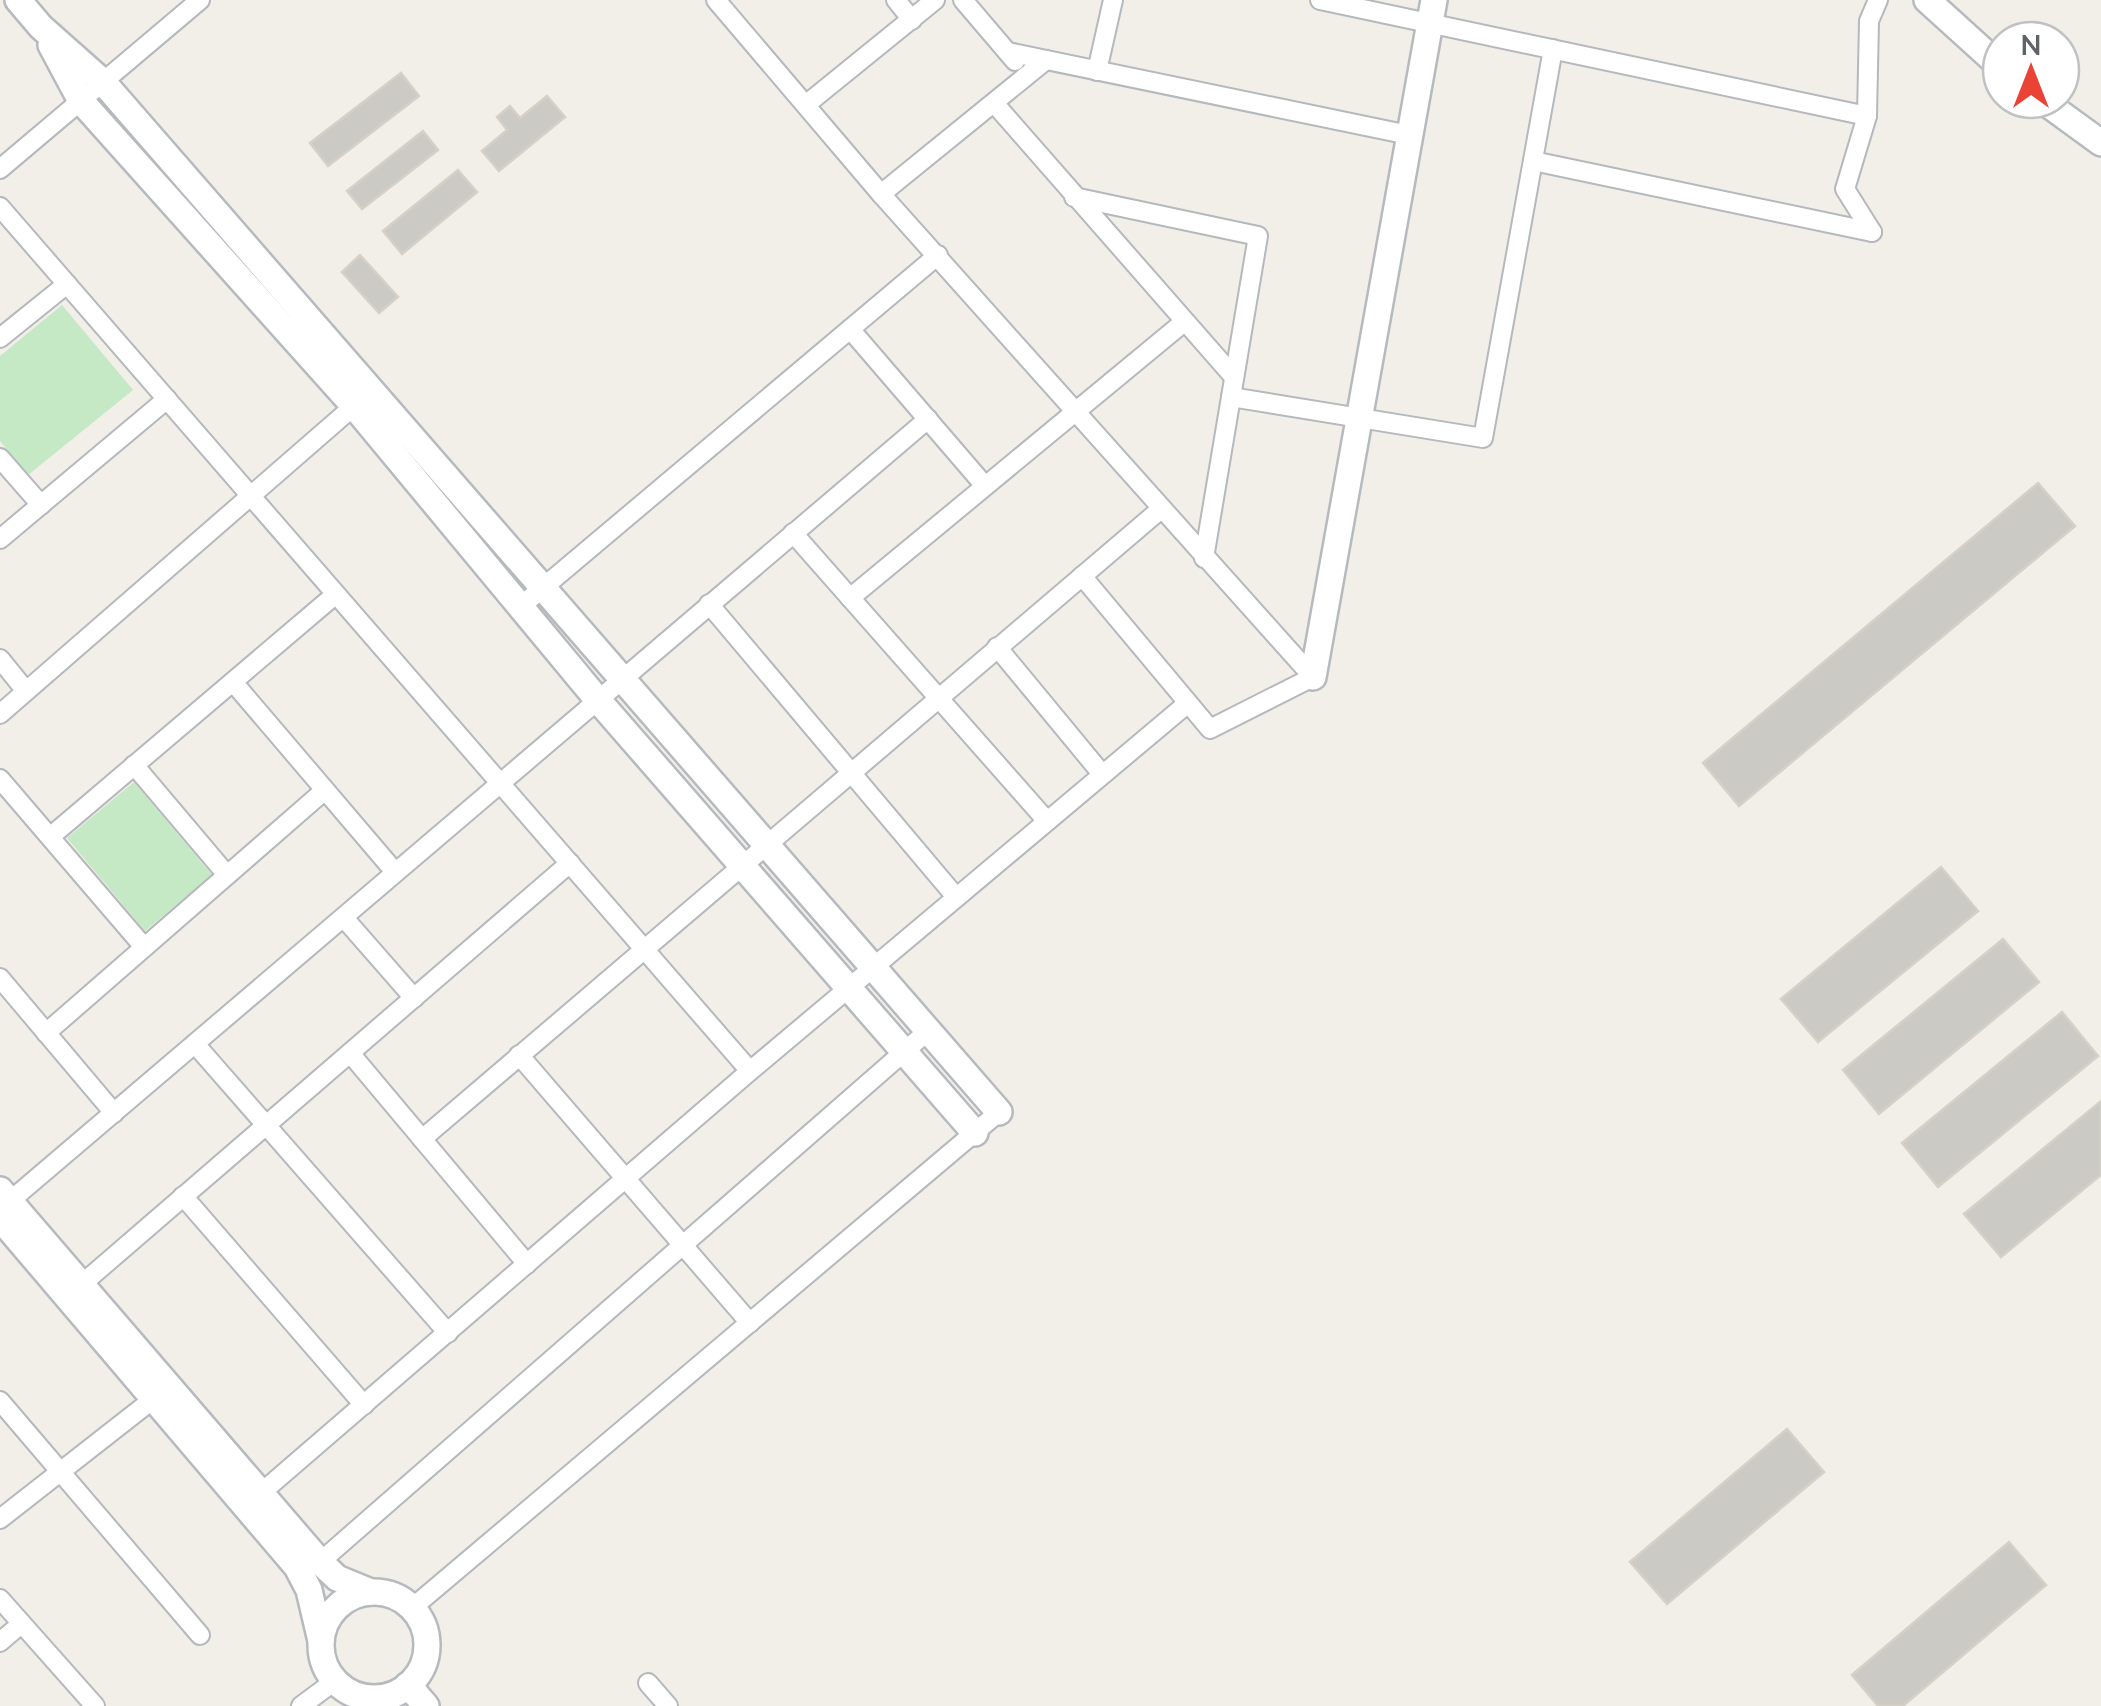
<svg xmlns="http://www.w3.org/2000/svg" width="2101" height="1706" viewBox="0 0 2101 1706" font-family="'Nunito Sans',sans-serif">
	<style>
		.green { fill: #c5e8c5 }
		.building { fill: #cccac5; stroke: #d6d1c6; stroke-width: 2.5 }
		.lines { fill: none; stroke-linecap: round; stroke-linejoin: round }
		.street-casing { stroke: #b5b8bc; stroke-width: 22 }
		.secondary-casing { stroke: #b6babf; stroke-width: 30 }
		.street { stroke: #fff; stroke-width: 18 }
		.secondary { stroke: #fff; stroke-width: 25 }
	</style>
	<rect width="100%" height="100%" fill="#f1efe8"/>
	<g class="green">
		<path d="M62,305L133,390L28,475L0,441V356Z"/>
		<path d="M134,782L212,875L145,931L67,838Z"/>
	</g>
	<g class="building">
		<path d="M401,73L419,96L328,166L310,143Z"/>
		<path d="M547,96L565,117L499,171L482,151L507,130L497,117L510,106L520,118Z"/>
		<path d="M423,131L438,150L362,209L347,191Z"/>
		<path d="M458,170L477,192L402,254L383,231Z"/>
		<path d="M360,255L398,297L379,313L342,272Z"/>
		<path d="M2038,483L2075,526L1739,806L1703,763Z"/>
		<path d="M1941,867L1978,911L1818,1042L1781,999Z"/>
		<path d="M2003,939L2039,982L1879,1114L1843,1070Z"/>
		<path d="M2062,1012L2098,1056L1938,1187L1902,1143Z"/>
		<path d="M2101,1101V1175L2001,1257L1964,1214Z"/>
		<path d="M1787,1429L1824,1472L1667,1604L1630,1562Z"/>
		<path d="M2009,1542L2046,1585L1903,1706H1878L1852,1675Z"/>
	</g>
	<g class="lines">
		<g class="street-casing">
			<g id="street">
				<path d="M716,0L881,194L1313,677L1210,729L1082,576"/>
				<path d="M896,0L912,20"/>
				<path d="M963,0L1015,61"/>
				<path d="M1320,0L1867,116"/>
				<path d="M1008,52L1409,135"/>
				<path d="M1097,71L1113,0"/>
				<path d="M808,103L935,0"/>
				<path d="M994,103L1234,377"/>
				<path d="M1533,161L1872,232"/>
				<path d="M0,169L200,0"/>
				<path d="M881,194L1046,60"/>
				<path d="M1074,197L1258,236L1204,558"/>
				<path d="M0,207L750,1071"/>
				<path d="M1872,232L1845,189L1867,116L1869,21L1878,0"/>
				<path d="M850,329L985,486"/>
				<path d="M0,338L67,284"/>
				<path d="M1231,397L1483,438L1553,49"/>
				<path d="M0,458L41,505"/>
				<path d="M793,533L1047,821"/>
				<path d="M0,539L167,399"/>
				<path d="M850,598L1184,322"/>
				<path d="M709,604L956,897"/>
				<path d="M520,607L938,255"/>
				<path d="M997,647L1102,774"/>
				<path d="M0,659L26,691"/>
				<path d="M233,682L395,872"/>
				<path d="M0,714L362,399"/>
				<path d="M134,765L227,875"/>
				<path d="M0,779L144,947"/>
				<path d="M50,837L336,594"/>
				<path d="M344,918L414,998"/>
				<path d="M0,978L114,1113"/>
				<path d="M46,1033L325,790"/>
				<path d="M195,1044L448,1333"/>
				<path d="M350,1053L527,1264"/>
				<path d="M519,1055L750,1323"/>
				<path d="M422,1139L1161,509"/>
				<path d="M183,1196L364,1405"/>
				<path d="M3,1207L928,419"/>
				<path d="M82,1284L570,863"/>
				<path d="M0,1401L200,1635"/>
				<path d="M261,1493L750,1071L1188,703"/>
				<path d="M0,1519L161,1393"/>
				<path d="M320,1562L929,1030"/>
				<path d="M0,1599L95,1706"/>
				<path d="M412,1608L999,1112"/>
				<path d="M0,1642L21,1624"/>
				<path d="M648,1683L668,1706"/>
				<path d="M301,1706L336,1680"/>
			</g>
		</g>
		<g class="secondary-casing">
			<g id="secondary">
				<path d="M18,0L41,27L103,82L999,1112"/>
				<path d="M1927,0L2001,67"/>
				<path d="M51,45L81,101L354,406L597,699L975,1133"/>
				<path d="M2042,100L2101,143"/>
				<path d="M1313,677L1434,0"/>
				<path d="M0,1190L320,1562L337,1578L371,1592"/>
				<path d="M0,1218L297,1567L309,1590L321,1641"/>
				<circle cx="374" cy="1645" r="53"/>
				<path d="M408,1685L426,1706"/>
			</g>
		</g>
		<use href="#street" class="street"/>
		<use href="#secondary" class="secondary"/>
	</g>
	<g transform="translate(2031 70)"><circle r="48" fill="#ffffff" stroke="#bfc1c3" stroke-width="2.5"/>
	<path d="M0-8L18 38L0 25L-18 38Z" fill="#ea4335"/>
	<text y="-15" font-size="28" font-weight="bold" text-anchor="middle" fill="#5f6368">N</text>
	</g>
</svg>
